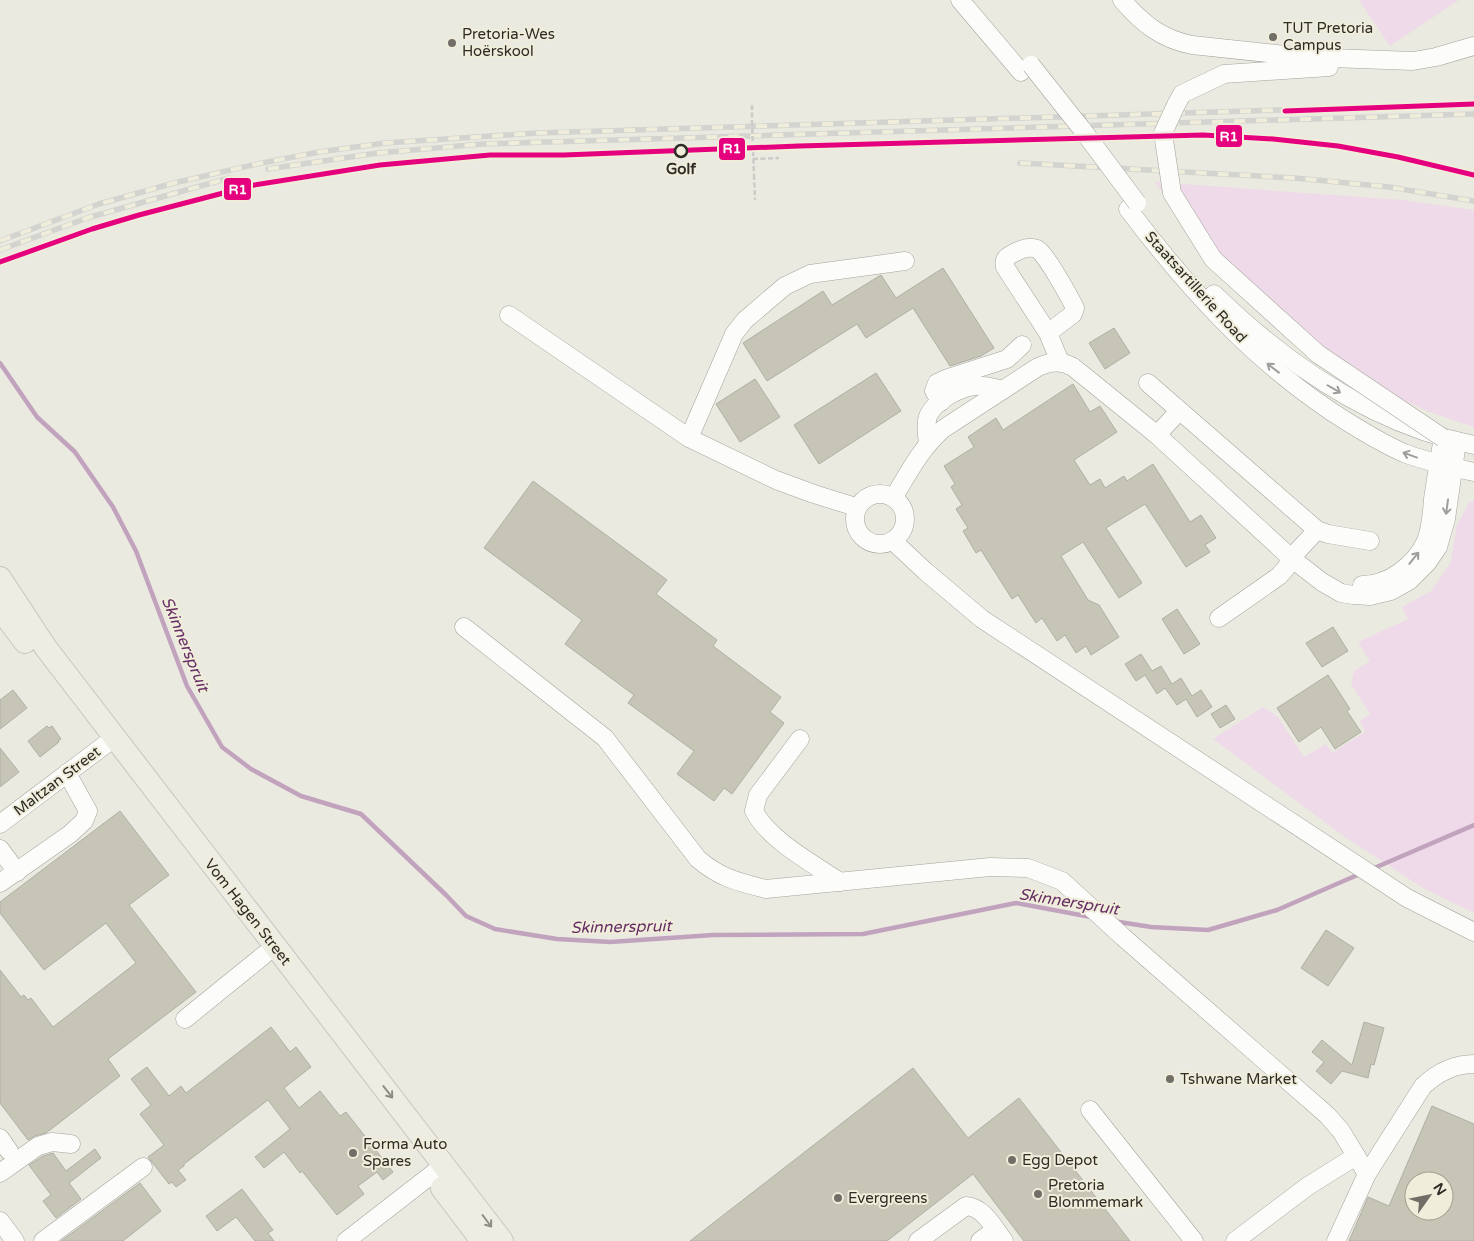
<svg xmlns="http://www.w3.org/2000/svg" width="1474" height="1241" viewBox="0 0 1474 1241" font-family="'Varela Round',sans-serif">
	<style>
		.green { fill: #eedae8 }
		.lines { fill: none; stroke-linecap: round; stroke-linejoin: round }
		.stream { stroke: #c2a3be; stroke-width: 4.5 }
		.building { fill: #c7c5b5; stroke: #b0afa7; fill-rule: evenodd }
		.minor-casing { stroke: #a4a39c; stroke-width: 19 }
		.major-casing { stroke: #c6c6c0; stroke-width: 24 }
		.path { stroke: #cccbc8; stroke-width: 2.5; stroke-dasharray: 5 2.5; stroke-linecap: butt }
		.minor { stroke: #fcfcfa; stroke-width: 18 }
		.major { stroke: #eeede4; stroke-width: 22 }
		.rail-casing { stroke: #d3d3d0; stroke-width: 5.5 }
		.rail { stroke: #f0eddb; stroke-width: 4; stroke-dasharray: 11; stroke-linecap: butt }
		.minor-bridge-casing { stroke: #a4a39c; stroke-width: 19; stroke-linecap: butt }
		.path-bridge { stroke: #cccbc8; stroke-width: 2.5; stroke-dasharray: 5 2.5; stroke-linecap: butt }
		.minor-bridge { stroke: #fcfcfa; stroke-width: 18 }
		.rail-1-casing { stroke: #f0eddb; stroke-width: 9 }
		.rail-1 { stroke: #e5007d; stroke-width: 5 }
		.oneway { stroke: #9f9e9a }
		.oneway2 { stroke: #8e8c84 }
		.poi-dot { fill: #706e66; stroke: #f0eddb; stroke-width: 2 }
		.stop-dot { fill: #f0eddb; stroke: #2d2c25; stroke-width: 2.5 }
		.labels { text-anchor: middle; stroke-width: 4; stroke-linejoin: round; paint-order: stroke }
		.poi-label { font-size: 15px; fill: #2d2c25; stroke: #f0eddb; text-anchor: start }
		.stop-label { font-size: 15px; font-weight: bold; fill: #2d2c25; stroke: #f0eddb }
		.street-label { font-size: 15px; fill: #2d2c25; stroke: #f0eddb }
		.water-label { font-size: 16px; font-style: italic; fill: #662e65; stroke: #f0eddb }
		.line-badge { stroke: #f0eddb; stroke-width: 2 }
		.badge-label { font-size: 14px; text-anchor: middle; font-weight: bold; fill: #fff }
	</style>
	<rect width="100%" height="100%" fill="#ebeae0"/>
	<g class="green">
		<path d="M1359,0H1459L1390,46Z"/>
		<path d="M1154,182L1403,200L1474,210V427L1427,411L1401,399L1352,372L1220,258Z"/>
		<path d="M1474,500V913L1423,888L1345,837L1213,739L1263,707L1278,717L1304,757L1326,744L1332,753L1365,732L1360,721L1370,714L1351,684L1354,671L1370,661L1358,642L1408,619L1402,607L1431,591L1450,564L1457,525L1469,503Z"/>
	</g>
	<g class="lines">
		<g class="stream">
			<path d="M0,363L37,417L75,452L113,507L136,551L187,686L222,747L251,769L301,796L361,814L446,895L466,916L495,929L557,939L610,942L713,935L863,934L1016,903L1091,917"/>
			<path d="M1372,869L1474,825"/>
			<path d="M1113,921L1151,927L1208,930L1277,910L1362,873"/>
		</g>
	</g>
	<g class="building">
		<path d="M943,268L994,348L981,356L950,366L913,308L866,338L857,324L767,381L743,343L823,291L832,305L881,275L896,298Z"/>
		<path d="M1114,328L1130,353L1105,369L1089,343Z"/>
		<path d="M876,373L901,411L819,464L794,425Z"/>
		<path d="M755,379L780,417L740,442L716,404Z"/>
		<path d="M1073,384L1090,412L1100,406L1117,432L1074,460L1090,485L1100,479L1105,488L1124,476L1127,481L1153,464L1190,522L1201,515L1216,538L1205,545L1210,552L1186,567L1145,504L1106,528L1142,583L1119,598L1083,542L1061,556L1088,600L1099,605L1119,637L1091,655L1086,646L1076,653L1065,635L1057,641L1042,618L1036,623L1018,595L1012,599L981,550L976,553L963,531L968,528L956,509L962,505L951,487L955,484L944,466L974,447L968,437L996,418L1003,430Z"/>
		<path d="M533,481L667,580L656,594L717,640L713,646L781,697L770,712L784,723L732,794L724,788L714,801L677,774L694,751L628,703L634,695L565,644L582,620L484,548Z"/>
		<path d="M1177,609L1200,644L1184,654L1162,619Z"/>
		<path d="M1333,627L1348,651L1322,667L1306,643Z"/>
		<path d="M1141,654L1152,671L1161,666L1172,684L1181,678L1192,696L1201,690L1212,707L1197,717L1186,699L1177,705L1165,688L1157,694L1145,675L1136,681L1125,664Z"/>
		<path d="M1328,675L1350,709L1347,711L1361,732L1335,749L1321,727L1299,742L1277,708Z"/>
		<path d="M13,690L27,708L0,729V700Z"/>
		<path d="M1226,705L1235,719L1220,728L1211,714Z"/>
		<path d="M47,726L49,728L52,726L61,739L58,741L59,742L40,757L28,741Z"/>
		<path d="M0,748L19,772L0,787Z"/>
		<path d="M120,811L169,875L129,905L196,992L108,1059L120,1076L46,1133L35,1136L28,1140L0,1103V970L21,997L24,995L28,1000L31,998L53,1027L136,963L106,923L44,970L0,913V902Z"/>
		<path d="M1326,930L1354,948L1328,986L1301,968Z"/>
		<path d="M1364,1022L1384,1028L1374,1065L1371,1064L1368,1078L1342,1071L1331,1084L1316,1071L1324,1062L1312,1052L1322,1040L1352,1065Z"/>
		<path d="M271,1027L290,1052L296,1047L311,1067L284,1088L299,1108L320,1091L340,1116L346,1112L393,1172L383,1180L377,1172L358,1186L364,1194L337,1215L302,1171L300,1173L284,1152L264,1168L255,1157L290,1129L268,1100L184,1164V1166L178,1170L186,1180L176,1187L172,1182L169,1184L148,1157L164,1145L140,1114L151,1105L131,1079L147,1067L169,1096L181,1086L186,1093Z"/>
		<path d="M913,1068L968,1138L1019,1098L1130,1241H1024L973,1174L887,1241H690Z"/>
		<path d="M1432,1106L1474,1124V1241H1349L1368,1197L1389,1206ZM1414,1181H1444V1211H1414Z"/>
		<path d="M95,1149L101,1158L69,1183L81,1199L56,1218L43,1201L51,1195L29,1165L43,1156L53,1153L66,1171Z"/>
		<path d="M140,1183L161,1211L123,1241H61Z"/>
		<path d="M242,1189L273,1230L268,1233L274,1241H255L236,1217L217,1231L206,1216Z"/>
	</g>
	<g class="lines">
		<g class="minor-casing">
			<g id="minor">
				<path d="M960,0L1021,72"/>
				<path d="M1122,0C1142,23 1161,39 1192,45L1304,57L1413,61L1436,57L1474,46"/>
				<path d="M1176,105L1182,94L1224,74L1329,67"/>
				<path d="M1128,209C1186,286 1251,358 1332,412C1355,427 1379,442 1404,453C1427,462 1451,467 1474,472"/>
				<path d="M1214,294C1287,365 1374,425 1474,445"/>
				<path d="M509,315L689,438L776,480L814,494L856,507"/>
				<path d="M1048,333L1073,314L1075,308C1070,298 1045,252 1037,249C1029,246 1021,249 1014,253C1007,256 1003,260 1005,267L1048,333L1060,362"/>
				<path d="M1148,383L1317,530L1328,534L1370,541"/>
				<path d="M941,402L934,391L937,383L948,378L1007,359L1022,345"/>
				<path d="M1157,435L1179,411"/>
				<path d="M689,438L734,334L745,320L785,286L810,274L905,261"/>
				<path d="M928,443C927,435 925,425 928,416C935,401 959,387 976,386C985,385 994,388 1003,390"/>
				<circle cx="880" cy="519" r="25"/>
				<path d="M894,497C909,472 921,448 943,429L1038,367C1050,362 1061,360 1073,367L1157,435L1291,558L1322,582L1341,593L1353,595L1370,596L1391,591L1409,581L1427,563L1438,547L1446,519L1457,442"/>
				<path d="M893,541L925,571L982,619L1407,898L1474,932"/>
				<path d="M1362,585C1389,585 1415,565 1426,541C1431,528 1432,513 1433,499C1436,479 1439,459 1443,438"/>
				<path d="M1219,618L1279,576L1286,568L1291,558L1317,530"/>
				<path d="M464,627L605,738L698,859C720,878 738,882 766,889L990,867L1028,868L1062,881L1123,937L1327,1115L1341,1131L1367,1174"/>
				<path d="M800,739L758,795L754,811C769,840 812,863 840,882"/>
				<path d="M0,824L114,738"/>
				<path d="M0,849L17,872"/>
				<path d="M0,883L70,834L84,821L88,811L67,773"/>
				<path d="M185,1019L264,955"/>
				<path d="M1090,1110L1194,1241"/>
				<path d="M0,1138L9,1151"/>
				<path d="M0,1173L38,1146L52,1142L71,1144"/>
				<path d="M0,1221L15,1241"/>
				<path d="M43,1241L143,1167"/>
				<path d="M346,1241L444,1165"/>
				<path d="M918,1241L966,1206C984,1207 994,1228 1004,1241"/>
				<path d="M980,1241L995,1230"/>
				<path d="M1235,1241L1308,1186L1356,1156"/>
				<path d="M1336,1241L1367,1174L1423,1086C1437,1073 1454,1064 1474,1064"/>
			</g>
		</g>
		<g class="major-casing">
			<g id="major">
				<path d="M0,578L46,648L502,1241"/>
				<path d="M0,609L25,642"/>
				<path d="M442,1188L482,1241"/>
			</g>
		</g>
		<g class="path">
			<path d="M752,105V121"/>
			<path d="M753,159L779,158"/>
			<path d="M754,175L755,200"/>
		</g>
		<use href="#minor" class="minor"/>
		<use href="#major" class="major"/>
		<g class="rail-casing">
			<g id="rail">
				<path d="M1020,163L1295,178L1389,187L1474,201"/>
				<path d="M268,169L378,153L482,144L1474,114"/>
				<path d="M0,241L99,204L174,183L257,164L319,152L385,143L537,133L1474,104"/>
				<path d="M0,250L87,218L229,178"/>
			</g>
		</g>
		<use href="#rail" class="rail"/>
		<g class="minor-bridge-casing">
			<g id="minor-bridge">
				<path d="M1031,65L1081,128L1137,203"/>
				<path d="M1176,105L1163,133L1172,193L1213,259L1318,354L1443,438"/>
			</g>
		</g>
		<path class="path-bridge" d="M752,121L754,175"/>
		<use href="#minor-bridge" class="minor-bridge"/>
		<g class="rail-1-casing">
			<g id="rail-1">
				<path d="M1285,111L1474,104"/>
				<path d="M0,262L92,229L139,215L254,185L380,165L490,155H564L799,146L1203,135L1273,139L1338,146L1398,157L1474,175"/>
			</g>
		</g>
		<use href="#rail-1" class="rail-1"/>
	</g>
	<defs><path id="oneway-shaft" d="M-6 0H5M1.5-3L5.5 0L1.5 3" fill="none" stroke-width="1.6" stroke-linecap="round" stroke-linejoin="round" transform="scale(1.25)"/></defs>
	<g class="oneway">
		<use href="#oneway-shaft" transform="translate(1273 368) rotate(-142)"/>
		<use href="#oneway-shaft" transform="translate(1334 389) rotate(30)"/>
		<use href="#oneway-shaft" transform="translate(1410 455) rotate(-160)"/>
		<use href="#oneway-shaft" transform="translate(1447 507) rotate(98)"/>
		<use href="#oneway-shaft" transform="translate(1414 558) rotate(-51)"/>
	</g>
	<g class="oneway2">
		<use href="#oneway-shaft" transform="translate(388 1092) rotate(52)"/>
		<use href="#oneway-shaft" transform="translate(487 1221) rotate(53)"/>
	</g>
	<g class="poi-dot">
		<circle cx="1273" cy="37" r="5"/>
		<circle cx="452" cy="43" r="5"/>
		<circle cx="1170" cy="1079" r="5"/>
		<circle cx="353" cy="1153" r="5"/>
		<circle cx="1012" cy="1160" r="5"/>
		<circle cx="1038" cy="1194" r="5"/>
		<circle cx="838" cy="1198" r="5"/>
	</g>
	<circle class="stop-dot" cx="681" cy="151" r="6"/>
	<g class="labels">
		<g class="poi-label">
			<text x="1283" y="33">TUT Pretoria<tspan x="1283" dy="17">Campus</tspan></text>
			<text x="462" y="39">Pretoria-Wes<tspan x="462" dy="17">Hoërskool</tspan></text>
			<text x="1180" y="1084">Tshwane Market</text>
			<text x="363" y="1149">Forma Auto<tspan x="363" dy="17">Spares</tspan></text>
			<text x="1022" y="1165">Egg Depot</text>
			<text x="1048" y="1190">Pretoria<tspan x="1048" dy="17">Blommemark</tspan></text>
			<text x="848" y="1203">Evergreens</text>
		</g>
		<g class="stop-label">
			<text x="681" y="174">Golf</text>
		</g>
		<g class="street-label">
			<text transform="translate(1196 287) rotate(48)" y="5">Staatsartillerie Road</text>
			<text transform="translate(57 781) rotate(-37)" y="5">Maltzan Street</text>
			<text transform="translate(248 912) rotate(52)" y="5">Vom Hagen Street</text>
		</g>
		<g class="water-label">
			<text transform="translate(186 644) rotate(68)" y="6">Skinnerspruit</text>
			<text transform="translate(1069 901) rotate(9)" y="6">Skinnerspruit</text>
			<text transform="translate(621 926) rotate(-1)" y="6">Skinnerspruit</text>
		</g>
	</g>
	<g class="line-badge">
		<rect x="1215" y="124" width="28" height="24" rx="5" fill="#e5007d"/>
		<rect x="718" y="137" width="28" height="24" rx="5" fill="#e5007d"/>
		<rect x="223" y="177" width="29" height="24" rx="5" fill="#e5007d"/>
	</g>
	<g class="badge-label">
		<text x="1229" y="141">R1</text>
		<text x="732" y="153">R1</text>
		<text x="238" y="194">R1</text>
	</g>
	<g transform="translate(1429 1196) rotate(57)"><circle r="24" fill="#f0eddb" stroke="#a2a092"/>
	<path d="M0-4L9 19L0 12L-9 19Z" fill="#706e66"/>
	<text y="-8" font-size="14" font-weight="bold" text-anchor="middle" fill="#2d2c25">N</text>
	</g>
</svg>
